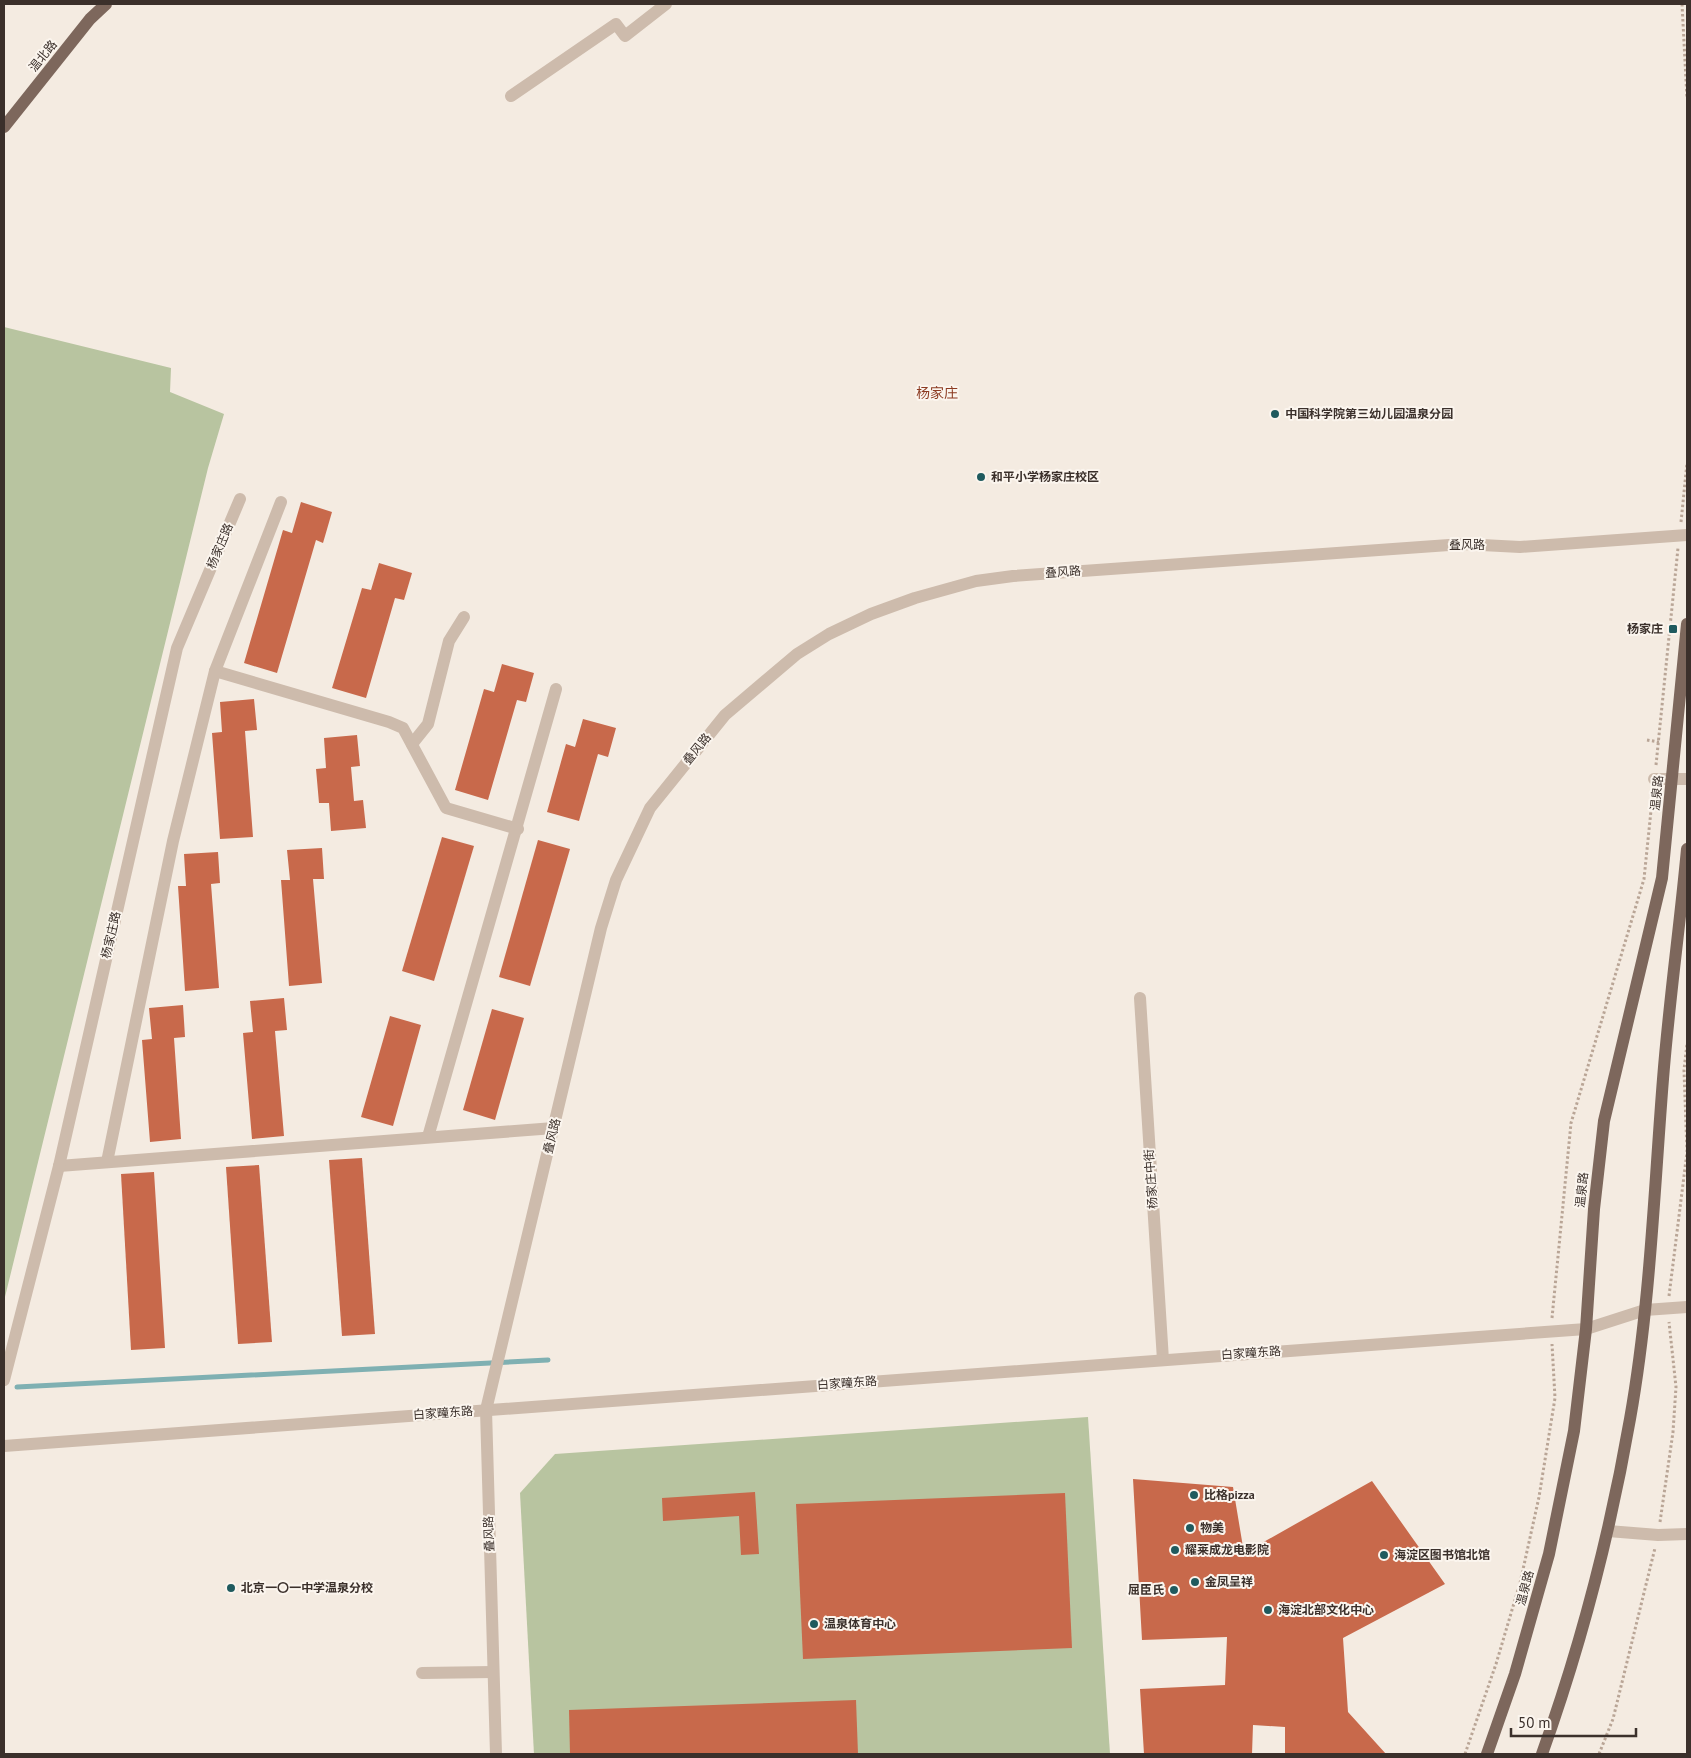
<svg xmlns="http://www.w3.org/2000/svg" width="1691" height="1758" viewBox="0 0 1691 1758" font-family="'PT Sans','Noto Sans SC',sans-serif">
	<style>
		.green { fill: #b8c4a0 }
		.lines { fill: none; stroke-linecap: round; stroke-linejoin: round }
		.stream { stroke: #7fb0b2; stroke-width: 5 }
		.building { fill: #c8694b }
		.path { stroke: #b9a596; stroke-width: 3; stroke-dasharray: 2.5 2.5; stroke-linecap: butt }
		.minor { stroke: #cdbbac; stroke-width: 12 }
		.major { stroke: #7d675c; stroke-width: 12 }
		.poi-dot { fill: #1f5a5e; stroke: #fbf5ee; stroke-width: 2 }
		.labels { text-anchor: middle; stroke-width: 4; stroke-linejoin: round; paint-order: stroke }
		.street-label { font-size: 12px; fill: #3b302b; stroke: #fbf5ee }
		.poi-label { font-size: 12px; font-weight: bold; fill: #3b302b; stroke: #fbf5ee; text-anchor: start }
		.neighbourhood-label { font-size: 14px; fill: #8c3b22; stroke: #fbf5ee }
	</style>
	<rect width="100%" height="100%" fill="#f4ebe1"/>
	<g class="green">
		<path d="M4,327L171,368L170,392L224,414L208,468L4,1301Z"/>
		<path d="M1088,1417L1110,1754H534L520,1493L555,1454Z"/>
	</g>
	<g class="lines">
		<path class="stream" d="M17,1387L548,1360"/>
	</g>
	<g class="building">
		<path d="M301,502L332,512L323,543L316,540L277,673L244,663L283,530L292,533Z"/>
		<path d="M379,563L412,573L404,600L395,598L366,698L332,688L362,588L371,590Z"/>
		<path d="M502,664L534,673L526,702L517,700L488,800L455,790L484,689L494,692Z"/>
		<path d="M254,699L257,730L245,731L253,837L220,839L212,733L222,732L220,702Z"/>
		<path d="M583,719L616,728L608,757L598,754L579,821L547,812L566,744L575,747Z"/>
		<path d="M357,735L360,766L351,767L354,801L363,800L366,828L331,831L329,803H319L316,769L326,768L324,738Z"/>
		<path d="M442,837L474,846L434,981L402,971Z"/>
		<path d="M538,840L570,849L530,986L499,977Z"/>
		<path d="M322,848L324,879H313L322,983L289,986L281,880H290L287,850Z"/>
		<path d="M218,852L220,883L211,884L219,988L185,991L178,886H186L184,854Z"/>
		<path d="M284,998L287,1030L275,1031L284,1136L252,1139L243,1033L253,1032L250,1001Z"/>
		<path d="M183,1005L185,1037L174,1038L181,1139L150,1142L142,1040L152,1039L149,1008Z"/>
		<path d="M492,1009L524,1018L495,1120L463,1110Z"/>
		<path d="M390,1016L421,1025L393,1126L361,1117Z"/>
		<path d="M362,1158L375,1334L342,1336L329,1160Z"/>
		<path d="M259,1165L272,1342L238,1344L226,1167Z"/>
		<path d="M154,1172L165,1348L131,1350L121,1174Z"/>
		<path d="M1133,1479L1233,1487L1244,1553L1372,1481L1445,1584L1343,1638L1348,1712L1386,1754H1285V1727L1253,1725L1252,1754H1144L1140,1689L1225,1685L1227,1637L1142,1640Z"/>
		<path d="M755,1492L759,1554L741,1555L739,1516L663,1521L662,1498Z"/>
		<path d="M1065,1493L1072,1648L803,1659L796,1504Z"/>
		<path d="M856,1700L858,1754H570L569,1710Z"/>
	</g>
	<g class="lines">
		<g class="path">
			<path d="M1682,4L1687,99"/>
			<path d="M1681,522L1687,463"/>
			<path d="M1647,740L1659,742"/>
			<path d="M1656,765L1678,548"/>
			<path d="M1669,1296L1687,1152L1684,1070L1687,1044"/>
			<path d="M1552,1318L1571,1123L1644,879L1653,791"/>
			<path d="M1660,1522L1673,1432L1676,1387L1669,1322"/>
			<path d="M1465,1754L1496,1664L1520,1583L1539,1497L1555,1398L1552,1344"/>
			<path d="M1599,1754L1613,1719L1655,1548"/>
		</g>
		<g class="minor">
			<path d="M511,96L616,24L625,36L666,4"/>
			<path d="M215,671L389,722L403,728L446,808L518,829"/>
			<path d="M412,744L428,724L449,641L464,617"/>
			<path d="M1654,779H1687"/>
			<path d="M1140,998L1163,1360"/>
			<path d="M428,1137L556,689"/>
			<path d="M107,1162L173,841L215,671L281,502"/>
			<path d="M59,1166L554,1128"/>
			<path d="M4,1380L59,1166L177,648L240,499"/>
			<path d="M4,1446L1586,1329L1645,1310L1687,1307"/>
			<path d="M1608,1531L1658,1535L1687,1534"/>
			<path d="M422,1673L493,1672"/>
			<path d="M496,1754L486,1410L601,928L616,880L650,808L725,715L797,654L829,634L871,614L915,598L976,581L1013,576L1463,544L1520,547L1687,535"/>
		</g>
		<g class="major">
			<path d="M4,127L90,19L106,4"/>
			<path d="M1487,1754L1515,1674L1549,1554L1574,1431L1586,1329L1594,1209L1604,1121L1662,878L1687,624"/>
			<path d="M1542,1754C1581,1645 1610,1534 1630,1419C1650,1307 1654,1192 1663,1079C1669,1002 1680,925 1687,849"/>
		</g>
	</g>
	<g class="poi-dot">
		<circle cx="1275" cy="414" r="5"/>
		<circle cx="981" cy="477" r="5"/>
		<rect x="1668" y="624" width="10" height="10" rx="2.5"/>
		<circle cx="1194" cy="1495" r="5"/>
		<circle cx="1190" cy="1528" r="5"/>
		<circle cx="1175" cy="1550" r="5"/>
		<circle cx="1384" cy="1555" r="5"/>
		<circle cx="1195" cy="1582" r="5"/>
		<circle cx="231" cy="1588" r="5"/>
		<circle cx="1174" cy="1590" r="5"/>
		<circle cx="1268" cy="1610" r="5"/>
		<circle cx="814" cy="1624" r="5"/>
	</g>
	<g class="labels">
		<g class="street-label">
			<text transform="translate(43 56) rotate(-51)" y="4">温北路</text>
			<text x="1467" y="549">叠风路</text>
			<text transform="translate(220 546) rotate(-67)" y="4">杨家庄路</text>
			<text transform="translate(1063 572) rotate(-4)" y="4">叠风路</text>
			<text transform="translate(697 749) rotate(-51)" y="4">叠风路</text>
			<text transform="translate(1657 793) rotate(-84)" y="4">温泉路</text>
			<text transform="translate(111 935) rotate(-77)" y="4">杨家庄路</text>
			<text transform="translate(552 1136) rotate(-76)" y="4">叠风路</text>
			<text transform="translate(1151 1179) rotate(-94)" y="4">杨家庄中街</text>
			<text transform="translate(1582 1190) rotate(-84)" y="4">温泉路</text>
			<text transform="translate(1251 1353) rotate(-4)" y="4">白家疃东路</text>
			<text transform="translate(847 1383) rotate(-4)" y="4">白家疃东路</text>
			<text transform="translate(443 1413) rotate(-4)" y="4">白家疃东路</text>
			<text transform="translate(489 1534) rotate(-92)" y="4">叠风路</text>
			<text transform="translate(1525 1588) rotate(-75)" y="4">温泉路</text>
		</g>
		<g class="poi-label">
			<text x="1285" y="418">中国科学院第三幼儿园温泉分园</text>
			<text x="991" y="481">和平小学杨家庄校区</text>
			<text x="1663" y="633" text-anchor="end">杨家庄</text>
			<text x="1204" y="1499">比格pizza</text>
			<text x="1200" y="1532">物美</text>
			<text x="1185" y="1554">耀莱成龙电影院</text>
			<text x="1394" y="1559">海淀区图书馆北馆</text>
			<text x="1205" y="1586">金凤呈祥</text>
			<text x="241" y="1592">北京一〇一中学温泉分校</text>
			<text x="1164" y="1594" text-anchor="end">屈臣氏</text>
			<text x="1278" y="1614">海淀北部文化中心</text>
			<text x="824" y="1628">温泉体育中心</text>
		</g>
		<g class="neighbourhood-label">
			<text x="937" y="398">杨家庄</text>
		</g>
	</g>
	<rect width="1691" height="1758" fill="none" stroke="#3b302b" stroke-width="10"/>
	<path d="M1511 1728v8h125v-8" fill="none" stroke="#3b302b" stroke-width="2.5"/>
	<text x="1518" y="1728" font-size="15" fill="#3b302b" stroke="#fbf5ee" stroke-width="4" paint-order="stroke">50 m</text>
</svg>
